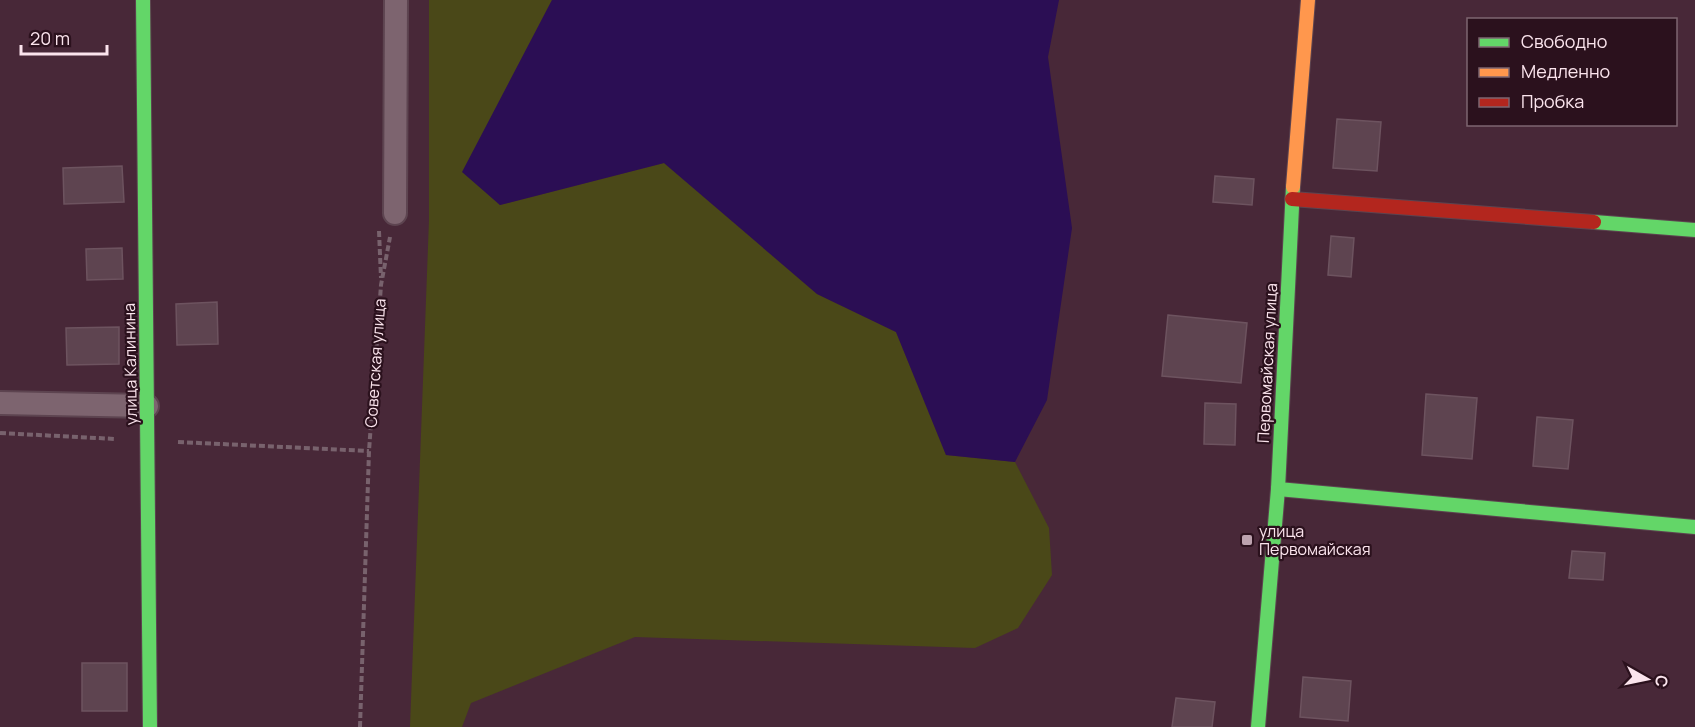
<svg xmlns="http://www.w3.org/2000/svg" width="1695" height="727" viewBox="0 0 1695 727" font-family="Manrope,sans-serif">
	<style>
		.green { fill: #4a4818 }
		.water { fill: #2b0e54 }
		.building { fill: #5e4450; stroke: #6d535f; stroke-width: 1.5 }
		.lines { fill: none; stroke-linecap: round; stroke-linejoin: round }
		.street-casing { stroke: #5d4450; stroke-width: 26 }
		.fast-casing { stroke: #5d4450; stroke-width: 16 }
		.slow-casing { stroke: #5d4450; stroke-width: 16 }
		.jam-casing { stroke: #5d4450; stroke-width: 16 }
		.path { stroke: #78626d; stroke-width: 4; stroke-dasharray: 6 3; stroke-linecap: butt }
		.street { stroke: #7d646f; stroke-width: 22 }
		.fast { stroke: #63d668; stroke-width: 14 }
		.slow { stroke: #ff974d; stroke-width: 14 }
		.jam { stroke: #b3261e; stroke-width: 14 }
		.poi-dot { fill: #bca2ae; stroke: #2b111d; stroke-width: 2 }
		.labels { text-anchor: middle; stroke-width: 4.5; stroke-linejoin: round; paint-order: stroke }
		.street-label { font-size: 16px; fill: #fbe4ed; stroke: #2b111d }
		.poi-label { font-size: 16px; fill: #fbe4ed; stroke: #2b111d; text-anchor: start }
	</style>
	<rect width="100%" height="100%" fill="#482838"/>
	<path class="green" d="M429,0H552L463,172L500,205L664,163L817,294L896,332L946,455L1015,462L1049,528L1052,575L1018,628L975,648L635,637L471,703L462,727H410L429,220Z"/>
	<path class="water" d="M552,0H1059L1048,57L1072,228L1047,400L1015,462L946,455L896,332L817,294L664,163L500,205L462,172Z"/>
	<g class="building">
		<path d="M1337,119L1381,122L1377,171L1333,168Z"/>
		<path d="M122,166L124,202L64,204L63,168Z"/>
		<path d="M1215,176L1254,179L1252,205L1213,202Z"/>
		<path d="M1331,236L1354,238L1351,277L1328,275Z"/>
		<path d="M122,248L123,279L87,280L86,249Z"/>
		<path d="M217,302L218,344L177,345L176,304Z"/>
		<path d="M1168,315L1247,323L1241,383L1162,376Z"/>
		<path d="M119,327V364L67,365L66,328Z"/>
		<path d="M1426,394L1477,398L1472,459L1422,455Z"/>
		<path d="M1205,403L1236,404L1235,445L1204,444Z"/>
		<path d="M1537,417L1573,420L1568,469L1533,466Z"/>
		<path d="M1572,551L1605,553L1603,580L1569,578Z"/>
		<rect x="82" y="663" width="45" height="48"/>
		<path d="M1303,677L1351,681L1348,721L1300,717Z"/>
		<path d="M1176,698L1215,702L1212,727H1172Z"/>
	</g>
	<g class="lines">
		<g class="street-casing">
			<g id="street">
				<path d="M395,213L396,0"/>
				<path d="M0,403L147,406"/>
			</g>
		</g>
		<g class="fast-casing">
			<g id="fast">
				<path d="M143,0L150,727"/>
				<path d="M1594,222L1695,230"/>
				<path d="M1278,489L1695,527"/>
				<path d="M1258,727L1278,489L1293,187"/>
			</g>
		</g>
		<g class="slow-casing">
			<path id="slow" d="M1293,187L1308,0"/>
		</g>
		<g class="jam-casing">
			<path id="jam" d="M1292,199L1594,222"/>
		</g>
		<g class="path">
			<path d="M379,231L381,278"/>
			<path d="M0,433L116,439"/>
			<path d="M178,442L369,451"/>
			<path d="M360,727L369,451L381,285L390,237"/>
		</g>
		<use href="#street" class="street"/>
		<use href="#fast" class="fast"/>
		<use href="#slow" class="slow"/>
		<use href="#jam" class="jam"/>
	</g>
	<rect class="poi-dot" x="1241" y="534" width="12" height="12" rx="3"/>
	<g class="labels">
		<g class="street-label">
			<text transform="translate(375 363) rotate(-86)" y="6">Советская улица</text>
			<text transform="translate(1267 363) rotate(-87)" y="6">Первомайская улица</text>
			<text transform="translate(130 364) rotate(-91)" y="6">улица Калинина</text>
		</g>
		<g class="poi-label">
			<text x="1259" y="537">улица<tspan x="1259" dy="18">Первомайская</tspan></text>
		</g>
	</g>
	<rect x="1467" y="18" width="210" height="108" fill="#2b111d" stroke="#7e6570" stroke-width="1.5"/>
	<rect x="1479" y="38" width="30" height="9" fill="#63d668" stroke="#7e6570" stroke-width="1.5"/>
	<text x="1521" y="48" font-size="18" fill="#fbe4ed">Свободно</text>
	<rect x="1479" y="68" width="30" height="9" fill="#ff974d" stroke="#7e6570" stroke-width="1.5"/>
	<text x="1521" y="78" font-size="18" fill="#fbe4ed">Медленно</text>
	<rect x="1479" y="98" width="30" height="9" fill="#b3261e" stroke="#7e6570" stroke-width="1.5"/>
	<text x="1521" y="108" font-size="18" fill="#fbe4ed">Пробка</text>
	<g transform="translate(1647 679) rotate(99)" stroke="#2b111d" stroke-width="4.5" paint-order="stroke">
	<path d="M0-4.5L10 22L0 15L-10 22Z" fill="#fbe4ed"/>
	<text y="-9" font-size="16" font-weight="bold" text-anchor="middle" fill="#fbe4ed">С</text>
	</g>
	<path d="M21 45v9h86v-9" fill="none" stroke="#fbe4ed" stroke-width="3"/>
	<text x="30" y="45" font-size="18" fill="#fbe4ed" stroke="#2b111d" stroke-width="4.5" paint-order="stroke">20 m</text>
</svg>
